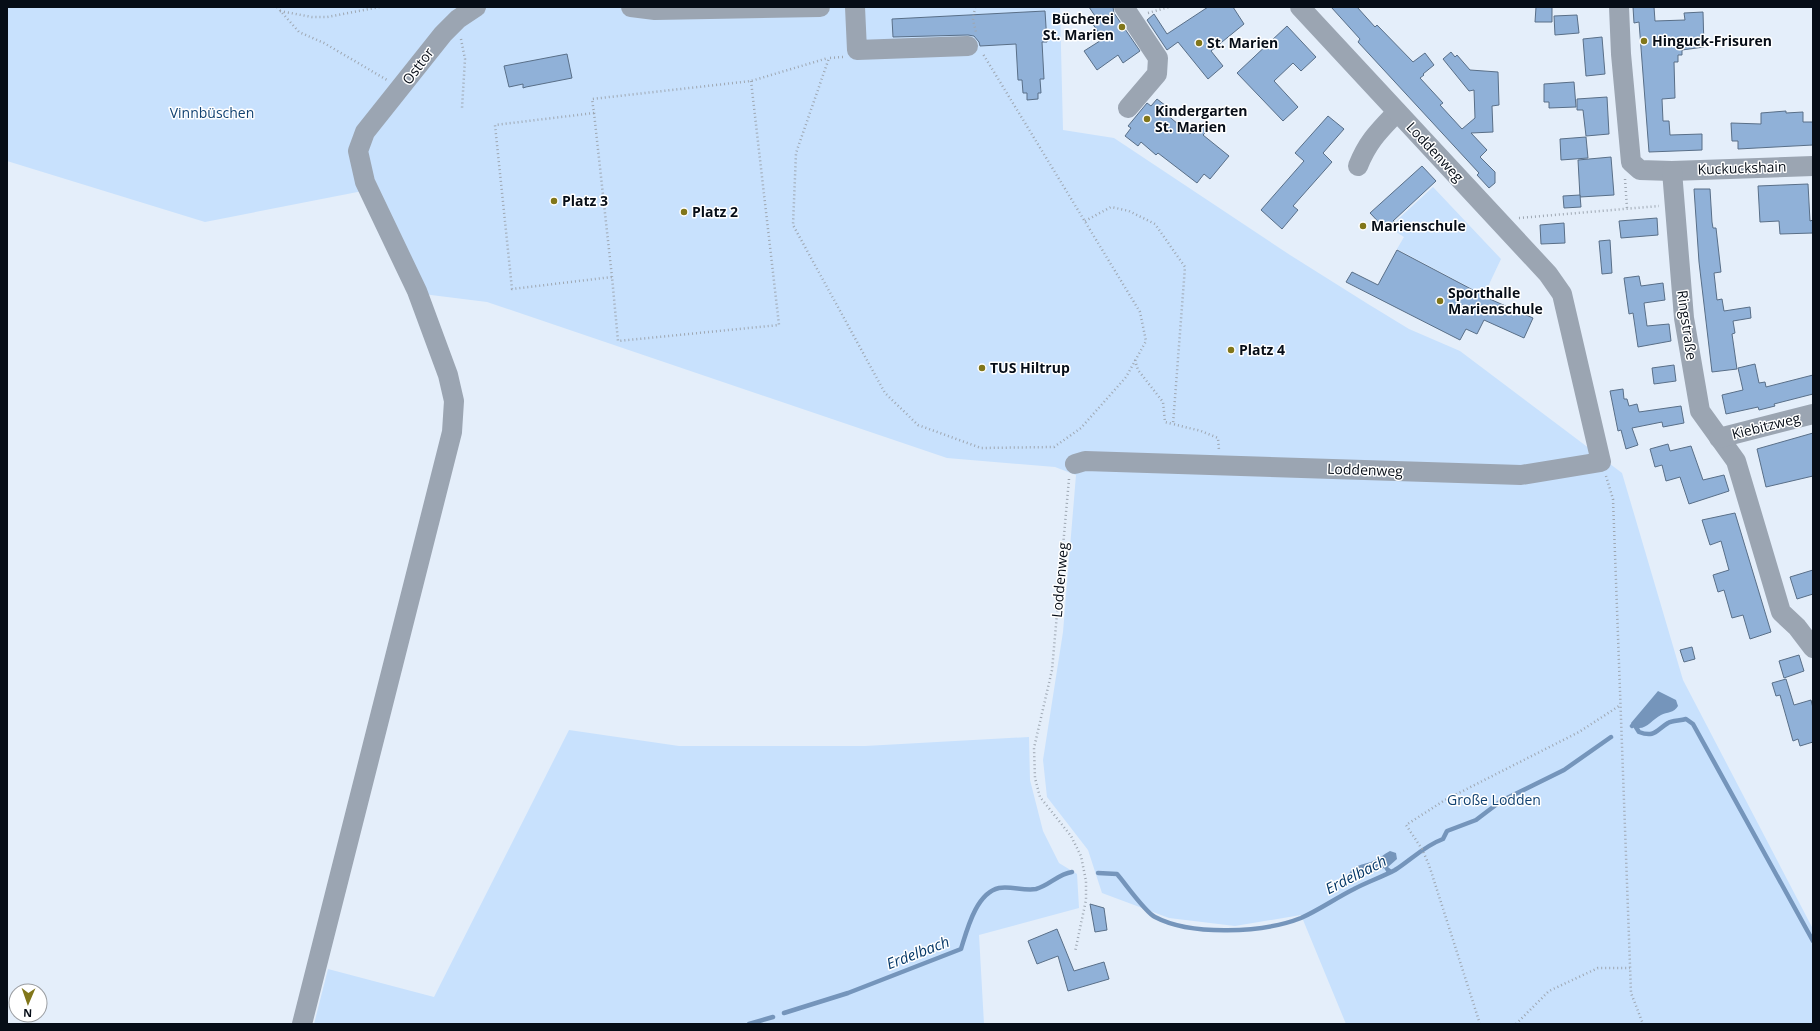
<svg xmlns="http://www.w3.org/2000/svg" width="1820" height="1031" viewBox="0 0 1820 1031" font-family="'Open Sans',sans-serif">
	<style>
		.green { fill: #c8e1fd }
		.water { fill: #7595bb }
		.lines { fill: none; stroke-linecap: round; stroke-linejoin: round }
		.stream { stroke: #7595bb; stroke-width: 4.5 }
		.building { fill: #90b1d8; stroke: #596f88 }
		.path { stroke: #9ea7b2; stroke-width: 2.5; stroke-dasharray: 1 3; stroke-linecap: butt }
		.minor { stroke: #9ba5b2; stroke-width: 20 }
		.poi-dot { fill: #81761a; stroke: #fff; stroke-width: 1.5 }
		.labels { text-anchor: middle; stroke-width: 3; stroke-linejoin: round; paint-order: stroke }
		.poi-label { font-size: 14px; font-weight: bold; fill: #060d17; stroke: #fff; text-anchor: start }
		.street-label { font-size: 14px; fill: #060d17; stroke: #fff }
		.park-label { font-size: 14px; fill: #114272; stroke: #fff }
		.water-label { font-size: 15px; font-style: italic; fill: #043767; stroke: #fff }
	</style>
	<rect width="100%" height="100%" fill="#e4eefa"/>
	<g class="green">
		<path d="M7,7H1060L1063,130L1114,138L1290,255L1368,304L1409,329L1460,351L1622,473L1683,680L1813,929V1024H1346L1301,915L1235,926L1169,918L1102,893L1088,850L1047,797L1043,760L1063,632L1076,475L1055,467L947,458L487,302L423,294L378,188L205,222L7,161Z"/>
		<path d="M1433,187L1501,259L1484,295L1397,249L1404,237L1393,230L1398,226L1395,222Z"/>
		<path d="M569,730L679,746H865L1029,737L1030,780L1043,831L1059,863L1077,874L1079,908L979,935L984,1024H314L328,969L434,997Z"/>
	</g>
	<g class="water">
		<path d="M1658,691L1676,700L1678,706C1674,713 1667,712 1661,715C1651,720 1645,733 1632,726L1631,723Z"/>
		<path d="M1390,851L1396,853L1397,859L1388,867L1393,871L1387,873L1384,868L1356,878L1350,877L1349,875C1352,864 1365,865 1373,861C1379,859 1384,854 1390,851Z"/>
	</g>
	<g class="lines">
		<g class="stream">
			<path d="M1632,726L1634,724L1639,732C1655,738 1656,730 1668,723C1672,720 1680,721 1686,719L1693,724L1813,941"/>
			<path d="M1098,873L1117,874C1125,883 1145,912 1155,917C1191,936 1263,933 1301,918C1319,910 1336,898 1354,889C1367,882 1382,877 1395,870C1412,859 1424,846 1443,839L1447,831L1476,820L1501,801L1564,770L1611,737"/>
			<path d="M784,1013L848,993L961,949C967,930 976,893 999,888C1011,886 1024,891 1036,889C1050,885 1058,874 1072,872"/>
			<path d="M749,1024L773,1017"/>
		</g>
	</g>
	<g class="building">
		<path d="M1089,7H1113L1114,13L1140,51L1123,63L1118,55L1097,70L1084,51L1103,39L1090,20L1095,16Z"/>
		<path d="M1208,7H1233L1244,24L1211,51L1223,66L1208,79L1178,42L1167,50L1147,20L1154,14L1167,34Z"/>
		<path d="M1331,7H1357L1375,27L1377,25L1413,62L1425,53L1434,65L1423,74L1424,75L1420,78L1443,103L1440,105L1462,129L1475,118L1474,90L1469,91L1443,59L1451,52L1455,57L1457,55L1470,70L1498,72L1499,105L1492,106L1493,132L1471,133L1487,150L1480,157L1495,172V183L1489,188L1477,175L1479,173L1358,42L1360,39Z"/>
		<path d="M1536,7H1552V22H1535Z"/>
		<path d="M1633,7H1654L1655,21L1685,20L1684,13L1703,12L1704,47L1682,50V55H1678V62H1674L1675,98L1662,99L1663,121H1669L1670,135L1702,134V150L1649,152L1639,22L1634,23Z"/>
		<path d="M1045,11L1047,42H1042L1044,79H1040L1041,93H1038V99L1027,100V93H1023L1022,80H1018L1016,44L980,46L979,42L974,36L968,35L893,37L892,19Z"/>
		<path d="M1577,15L1579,33L1555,35L1554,16Z"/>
		<path d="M1287,26L1316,57L1301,71L1293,63L1274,81L1298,107L1283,121L1237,73Z"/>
		<path d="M1602,37L1605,74L1586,76L1583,39Z"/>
		<path d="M567,54L572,78L526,87L523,88V84L509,87L504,66Z"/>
		<path d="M1574,82L1576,107L1549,108V102H1544V84Z"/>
		<path d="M1607,97L1609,134L1586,136L1583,110H1577V99Z"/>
		<path d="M1157,99L1170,109L1166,114L1190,134L1199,123L1208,130L1203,135L1229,156L1210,179L1204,174L1197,183L1158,153L1156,155L1141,142L1138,146L1125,136L1131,128L1128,126L1147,103L1151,106Z"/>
		<path d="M1786,111V113L1803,112V122H1813V145L1738,149V141H1732L1731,123L1761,124V113Z"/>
		<path d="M1328,116L1344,129L1323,153L1332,162L1293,206L1298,210L1282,229L1261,210L1304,161L1295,153Z"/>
		<path d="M1586,137L1588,158L1561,160L1560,139Z"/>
		<path d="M1611,157L1614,195L1580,197L1578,160Z"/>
		<path d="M1422,166L1436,181L1393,221L1397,224L1388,232L1370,213Z"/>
		<path d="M1808,184L1810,221L1813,220V233L1780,234L1779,221L1760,222L1758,186Z"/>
		<path d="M1694,189H1710L1712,222L1713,228H1716L1721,272L1714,273L1717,300L1722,299L1724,311L1750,307L1751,318L1733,321L1735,333L1732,334L1737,369L1712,372L1699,262Z"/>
		<path d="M1580,195L1581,207L1564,208L1563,196Z"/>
		<path d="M1657,218L1658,235L1621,238L1619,221Z"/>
		<path d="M1564,223L1565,243L1541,244L1540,225Z"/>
		<path d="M1610,240L1612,273L1602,274L1599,241Z"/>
		<path d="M1397,250L1492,300L1533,318L1524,338L1484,320L1477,334L1466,329L1460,340L1346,282L1352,272L1378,285Z"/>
		<path d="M1639,276L1641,286L1663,283L1665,300L1644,303L1647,326L1669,324L1671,341L1638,347L1633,313L1629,314L1624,278Z"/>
		<path d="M1755,364L1759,383L1765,382L1766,387L1813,375V394L1774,404L1775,406L1759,410L1758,407L1726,414L1722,395L1743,390L1738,368Z"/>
		<path d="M1674,365L1676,381L1654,384L1652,368Z"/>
		<path d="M1623,389L1624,399H1627L1629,406L1637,404L1639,412L1681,406L1684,423L1663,427L1662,422L1632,428L1638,445L1626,449L1621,430L1618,431L1610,391Z"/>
		<path d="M1813,433V476L1766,487L1757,449Z"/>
		<path d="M1668,444L1670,451L1691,446L1703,480L1724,475L1729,491L1689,504L1680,477L1666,481L1662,465L1655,467L1650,449Z"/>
		<path d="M1735,513L1771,632L1750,639L1743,615L1732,618L1724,590L1718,592L1713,575L1729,570L1721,541L1710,545L1702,520Z"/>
		<path d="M1813,570V594L1797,599L1790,577Z"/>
		<path d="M1692,647L1695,659L1684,662L1680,650Z"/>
		<path d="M1799,655L1804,671L1784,678L1779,661Z"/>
		<path d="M1786,679L1794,705L1811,700L1813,708V742L1800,746L1798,739L1793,741L1780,695L1776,696L1772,683Z"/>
		<path d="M1090,904L1104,908L1107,930L1095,932Z"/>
		<path d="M1057,929L1074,971L1104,962L1109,979L1068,991L1058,956L1037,964L1028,941Z"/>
	</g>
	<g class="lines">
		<g class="path">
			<path d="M277,7L299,32L324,43L387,80"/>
			<path d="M975,7L973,20L976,32"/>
			<path d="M280,11L312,17H327L380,7"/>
			<path d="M1148,13L1169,7"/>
			<path d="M461,39L465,59L462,108"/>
			<path d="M843,57L829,58L796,153L793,225L885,393L918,425L981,448L1054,447L1081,428L1126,377L1146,341L1140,312L983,54"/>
			<path d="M751,81L779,325L618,341L612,277L512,289L495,125L594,113L592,99L751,81L828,58"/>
			<path d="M594,113L612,277"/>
			<path d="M1625,179L1627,208"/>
			<path d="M1519,218L1659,206"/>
			<path d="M1085,221L1111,207L1129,211L1155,224L1185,267L1173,424L1201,431L1218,438L1219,450"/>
			<path d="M1135,360L1138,370L1163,402L1165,422L1173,424"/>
			<path d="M1606,476L1613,499L1631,993L1643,1024"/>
			<path d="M1069,479L1052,670L1034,748L1035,778L1040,797L1071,836L1081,856L1086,881V900L1075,952"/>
			<path d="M1480,1024L1429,865L1422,849L1406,825L1445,800L1579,732L1619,706"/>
			<path d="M1516,1024L1549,991L1598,968H1630"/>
		</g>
		<g class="minor">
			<path d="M631,7L655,10L820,7"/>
			<path d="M855,7L857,50L968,46"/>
			<path d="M1124,7L1158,58L1157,74L1128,108"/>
			<path d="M1619,7L1621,54L1631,162L1640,170L1672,171L1813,166"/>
			<path d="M1358,166C1368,141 1379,131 1397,112"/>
			<path d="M1672,171L1684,318L1700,411L1736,461L1781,612L1797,627L1813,648"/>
			<path d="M1719,438L1813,414"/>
			<path d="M1075,464L1085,461L1521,475L1601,462L1562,294L1548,274L1300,7"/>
			<path d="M302,1024L452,432L454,401L448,375L417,291L365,182L358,151L365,132L443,34L458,19L476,7"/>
		</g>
	</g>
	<g class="poi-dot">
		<circle cx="1122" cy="27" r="4"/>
		<circle cx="1644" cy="41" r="4"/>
		<circle cx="1199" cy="43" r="4"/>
		<circle cx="1147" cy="119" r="4"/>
		<circle cx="554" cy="201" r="4"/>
		<circle cx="684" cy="212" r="4"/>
		<circle cx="1363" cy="226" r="4"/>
		<circle cx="1440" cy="301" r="4"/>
		<circle cx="1231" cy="350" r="4"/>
		<circle cx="982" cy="368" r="4"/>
	</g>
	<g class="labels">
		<g class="poi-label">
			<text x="1114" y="24" text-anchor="end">Bücherei<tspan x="1114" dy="16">St. Marien</tspan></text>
			<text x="1652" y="46">Hinguck-Frisuren</text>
			<text x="1207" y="48">St. Marien</text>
			<text x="1155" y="116">Kindergarten<tspan x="1155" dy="16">St. Marien</tspan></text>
			<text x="562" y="206">Platz 3</text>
			<text x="692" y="217">Platz 2</text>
			<text x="1371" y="231">Marienschule</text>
			<text x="1448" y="298">Sporthalle<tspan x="1448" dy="16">Marienschule</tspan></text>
			<text x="1239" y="355">Platz 4</text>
			<text x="990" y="373">TUS Hiltrup</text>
		</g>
		<g class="street-label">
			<text transform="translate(418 66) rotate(-53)" y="5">Osttor</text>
			<text transform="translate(1435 152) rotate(47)" y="5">Loddenweg</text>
			<text transform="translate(1742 168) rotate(-2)" y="5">Kuckuckshain</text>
			<text transform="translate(1687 325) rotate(82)" y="5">Ringstraße</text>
			<text transform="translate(1766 426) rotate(-14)" y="5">Kiebitzweg</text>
			<text transform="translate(1365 470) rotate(2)" y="5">Loddenweg</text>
			<text transform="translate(1060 580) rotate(-85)" y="5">Loddenweg</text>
		</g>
		<g class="park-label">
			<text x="212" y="118">Vinnbüschen</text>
			<text x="1494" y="805">Große Lodden</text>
		</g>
		<g class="water-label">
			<text transform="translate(1356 875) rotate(-27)" y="5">Erdelbach</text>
			<text transform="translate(918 953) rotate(-21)" y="5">Erdelbach</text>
		</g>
	</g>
	<rect width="1820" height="1031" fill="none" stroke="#060d17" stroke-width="16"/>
	<g transform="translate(28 1003) rotate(182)"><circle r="19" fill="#ffffff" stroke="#9b9ea2"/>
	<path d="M0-3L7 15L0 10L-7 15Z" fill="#81761a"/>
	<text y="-6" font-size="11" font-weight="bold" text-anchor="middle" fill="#060d17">N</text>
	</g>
</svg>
